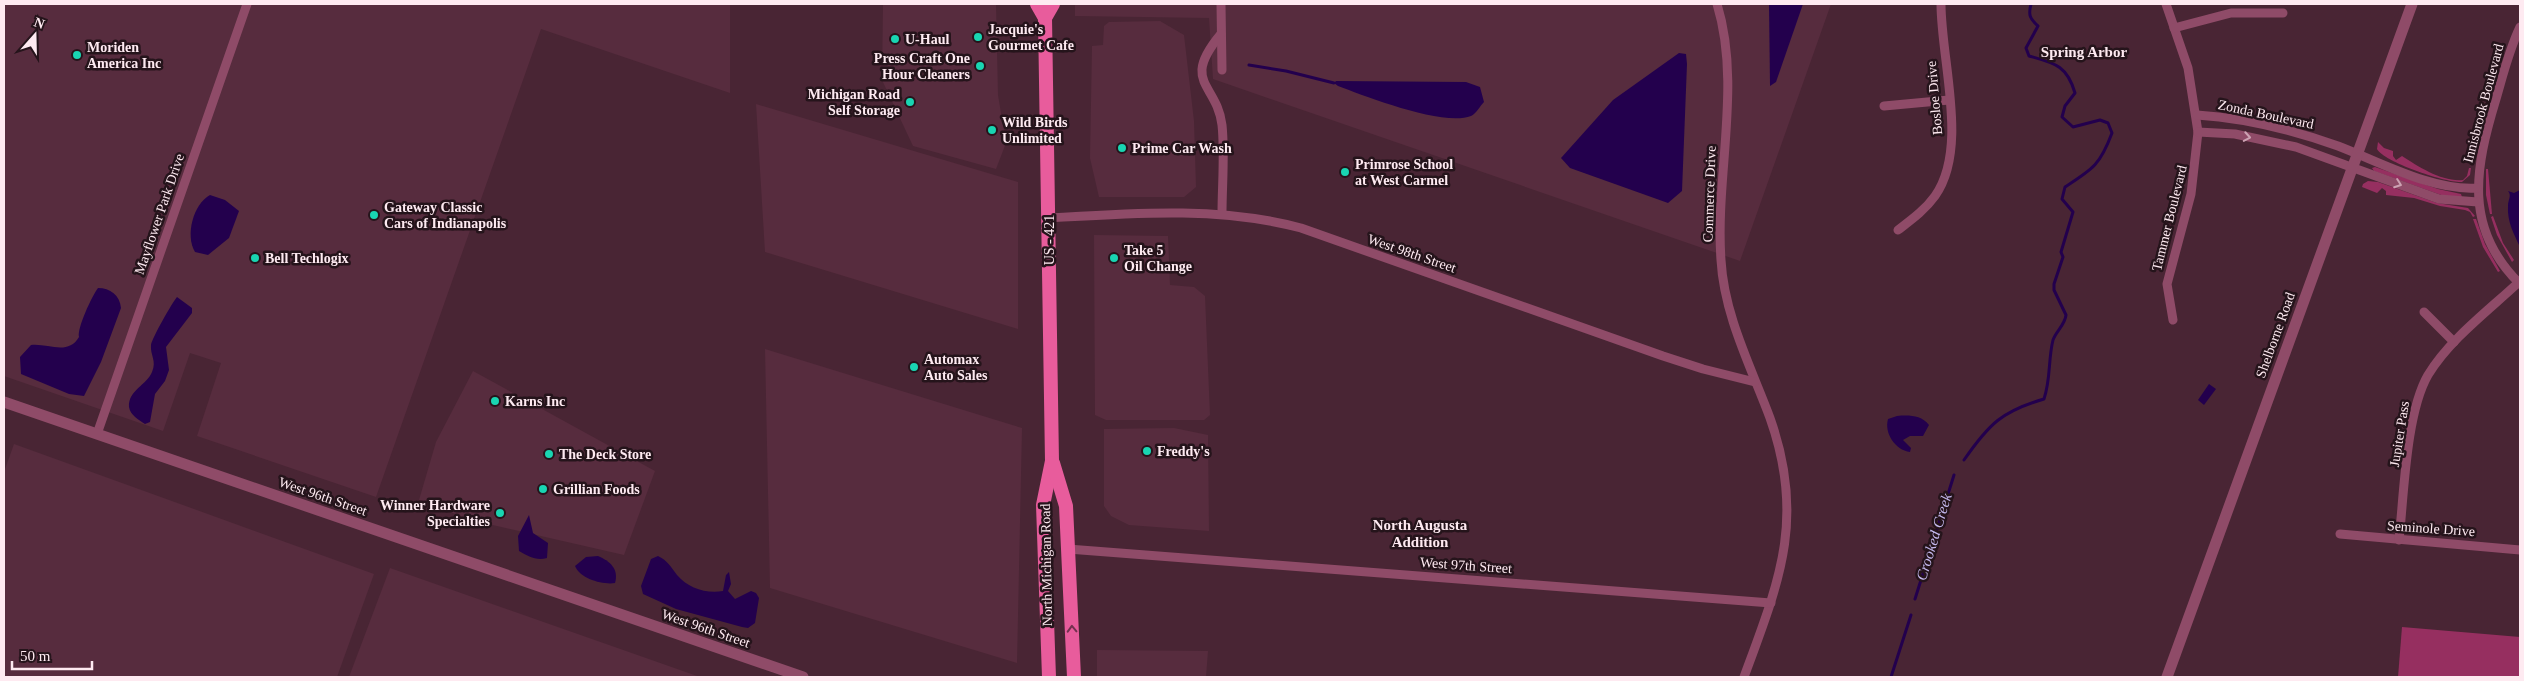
<svg xmlns="http://www.w3.org/2000/svg" width="2524" height="681" viewBox="0 0 2524 681" font-family="Georgia,serif">
	<style>
		.built { fill: #572c3e }
		.green { fill: #962f60 }
		.water { fill: #23004d }
		.lines { fill: none; stroke-linecap: round; stroke-linejoin: round }
		.stream { stroke: #23004d; stroke-width: 3 }
		.minor { stroke: #8f4b68; stroke-width: 9 }
		.tertiary { stroke: #8f4b68; stroke-width: 11 }
		.primary { stroke: #e85c9c; stroke-width: 14 }
		.oneway { stroke: #cca2b3 }
		.oneway2 { stroke: #73314f }
		.poi-dot { fill: #19d5b2; stroke: #25141b; stroke-width: 2 }
		.labels { text-anchor: middle; stroke-width: 5; stroke-linejoin: round; paint-order: stroke }
		.poi-label { font-size: 14px; font-weight: bold; fill: #feeaf1; stroke: #25141b; text-anchor: start }
		.street-label { font-size: 14px; fill: #feeaf1; stroke: #25141b }
		.neighbourhood-label { font-size: 15px; font-weight: bold; fill: #feeaf1; stroke: #25141b }
		.water-label { font-size: 15px; font-style: italic; fill: #c4b8ed; stroke: #25141b }
	</style>
	<rect width="100%" height="100%" fill="#492534"/>
	<g class="built">
		<path d="M4,4H730V93L541,29L376,497L197,436L221,363L190,353L163,431L4,376Z"/>
		<path d="M883,4H996L998,95L1006,143L996,169L913,146L882,80Z"/>
		<path d="M1075,4H1831L1740,261L1213,79L1209,18L1075,16Z"/>
		<path d="M1160,21L1184,35L1194,121L1196,187L1184,197H1099L1090,158L1092,46L1103,45L1104,26L1109,22Z"/>
		<path d="M756,104L1018,182V329L765,252Z"/>
		<path d="M1094,235L1168,236L1170,285L1194,287L1205,296L1210,415L1204,420H1106L1095,415Z"/>
		<path d="M765,349L1022,428L1017,663L770,588Z"/>
		<path d="M473,371L655,471L624,555L471,520L419,500L436,442Z"/>
		<path d="M1174,428L1208,435L1209,531L1129,525L1111,516L1104,506V429Z"/>
		<path d="M14,444L374,574L337,677H4V472Z"/>
		<path d="M390,568L700,677H349Z"/>
		<path d="M1097,650L1208,651L1206,677H1097Z"/>
	</g>
	<g class="green">
		<path d="M2378,142L2384,148L2393,151V156L2396,160L2402,156C2419,167 2442,182 2463,180L2467,176L2469,168H2471L2470,175L2462,182C2446,183 2384,162 2377,149Z"/>
		<path d="M2375,167L2438,189L2461,194L2462,197L2444,196L2374,171L2372,168Z"/>
		<path d="M2486,169H2488L2492,214H2490L2486,195Z"/>
		<path d="M2368,181L2378,182L2437,203L2468,208L2475,216L2473,217L2470,212L2465,210L2440,206L2414,198L2386,195V191L2382,188L2377,193L2362,187L2363,184Z"/>
		<path d="M2493,216L2503,243L2514,260L2512,262L2497,235L2491,217Z"/>
		<path d="M2473,219H2476L2485,244L2500,271L2498,272L2483,247Z"/>
		<path d="M2402,627L2520,637V677H2398Z"/>
	</g>
	<g class="water">
		<path d="M1769,4H1803L1776,82L1770,86Z"/>
		<path d="M1679,53L1686,54L1687,64L1682,191L1668,203L1570,168L1561,158L1613,100Z"/>
		<path d="M1336,81L1466,82L1480,87L1484,102C1480,106 1476,114 1471,116C1443,127 1365,96 1338,86L1334,83Z"/>
		<path d="M2520,190V247C2514,234 2507,222 2508,206C2508,199 2512,196 2508,191L2514,193Z"/>
		<path d="M210,195L225,200L239,211L229,238L208,255L195,252C185,236 193,204 210,195Z"/>
		<path d="M98,288C110,288 120,295 121,308L101,362L84,396L69,394L21,374L20,357L31,345C48,343 68,356 79,337C77,328 92,296 98,288Z"/>
		<path d="M177,297L192,308V313L166,347L169,370L165,381L155,394L150,422L145,424C139,420 130,415 129,407C128,390 147,385 152,372C157,361 150,355 151,345C152,338 172,303 177,297Z"/>
		<path d="M2209,384L2216,389L2204,405L2198,400Z"/>
		<path d="M1897,416C1909,415 1921,415 1929,425L1923,436H1910L1903,440L1911,448L1910,452C1895,450 1884,433 1888,419Z"/>
		<path d="M529,515L533,533L548,543L547,558C536,561 528,556 519,551L518,536Z"/>
		<path d="M598,556C610,561 619,569 615,583C603,585 580,579 575,566L586,557Z"/>
		<path d="M658,556C667,560 671,567 677,575C688,588 706,594 723,591L726,575L729,572L731,584L728,591L735,599L751,591L756,593L759,598L755,623L748,628L742,627L676,609L643,594L641,586L651,559Z"/>
	</g>
	<g class="lines">
		<g class="stream">
			<path d="M1249,65L1286,71L1334,83"/>
			<path d="M1964,460C1989,424 2002,411 2044,399C2051,378 2048,360 2053,340C2056,331 2065,325 2066,315L2054,290V284L2063,257L2061,252L2073,212L2062,199L2065,187C2093,169 2100,165 2112,133L2108,123L2100,120L2073,127L2062,117L2065,106L2075,93C2067,65 2054,63 2029,56L2026,48L2038,26C2030,19 2028,15 2031,4"/>
			<path d="M1915,599L1954,475"/>
			<path d="M1891,677L1911,615"/>
		</g>
		<g class="minor">
			<path d="M1221,4L1222,70"/>
			<path d="M1717,4C1742,85 1715,176 1721,260C1724,315 1751,367 1770,418C1806,519 1779,582 1744,677"/>
			<path d="M2166,4L2188,68L2198,132L2191,194L2167,284L2173,320"/>
			<path d="M2520,27C2509,50 2503,75 2496,99C2475,168 2463,228 2520,284"/>
			<path d="M2174,28L2231,13H2283"/>
			<path d="M1221,34C1180,83 1217,83 1222,125C1225,154 1222,185 1222,214"/>
			<path d="M1884,106L1949,100"/>
			<path d="M2197,115C2245,118 2293,130 2338,146C2380,162 2432,191 2477,188"/>
			<path d="M2198,132L2235,134L2296,147L2439,199L2478,202"/>
			<path d="M1049,218C1132,213 1219,206 1301,228L1663,356L1703,369L1755,382"/>
			<path d="M1898,230C1911,220 1925,210 1935,196C1969,148 1941,61 1941,4"/>
			<path d="M2424,312L2454,342"/>
			<path d="M97,434L247,4"/>
			<path d="M2340,534L2520,550"/>
			<path d="M2399,540C2404,494 2406,413 2428,375C2450,339 2488,311 2519,282"/>
			<path d="M1068,549L1771,603"/>
		</g>
		<g class="tertiary">
			<path d="M4,402L803,677"/>
			<path d="M2167,677L2412,4"/>
		</g>
		<g class="primary">
			<path d="M1037,4L1045,18L1052,461L1043,505L1049,677"/>
			<path d="M1045,18L1053,4"/>
			<path d="M1053,463L1066,506L1074,677"/>
		</g>
	</g>
	<defs><path id="oneway-chevron" d="M-2-3.5L2.5 0L-2 3.5" fill="none" stroke-width="1.6" stroke-linecap="round" stroke-linejoin="round" transform="scale(1.25)"/></defs>
	<g class="oneway">
		<use href="#oneway-chevron" transform="translate(2247 137) rotate(10)"/>
		<use href="#oneway-chevron" transform="translate(2398 184) rotate(20)"/>
	</g>
	<use class="oneway2" href="#oneway-chevron" transform="translate(1072 629) rotate(-92)"/>
	<g class="poi-dot">
		<circle cx="978" cy="37" r="5"/>
		<circle cx="895" cy="39" r="5"/>
		<circle cx="77" cy="55" r="5"/>
		<circle cx="980" cy="66" r="5"/>
		<circle cx="910" cy="102" r="5"/>
		<circle cx="992" cy="130" r="5"/>
		<circle cx="1122" cy="148" r="5"/>
		<circle cx="1345" cy="172" r="5"/>
		<circle cx="374" cy="215" r="5"/>
		<circle cx="255" cy="258" r="5"/>
		<circle cx="1114" cy="258" r="5"/>
		<circle cx="914" cy="367" r="5"/>
		<circle cx="495" cy="401" r="5"/>
		<circle cx="1147" cy="451" r="5"/>
		<circle cx="549" cy="454" r="5"/>
		<circle cx="543" cy="489" r="5"/>
		<circle cx="500" cy="513" r="5"/>
	</g>
	<g class="labels">
		<g class="poi-label">
			<text x="988" y="34">Jacquie's<tspan x="988" dy="16">Gourmet Cafe</tspan></text>
			<text x="905" y="44">U-Haul</text>
			<text x="87" y="52">Moriden<tspan x="87" dy="16">America Inc</tspan></text>
			<text x="970" y="63" text-anchor="end">Press Craft One<tspan x="970" dy="16">Hour Cleaners</tspan></text>
			<text x="900" y="99" text-anchor="end">Michigan Road<tspan x="900" dy="16">Self Storage</tspan></text>
			<text x="1002" y="127">Wild Birds<tspan x="1002" dy="16">Unlimited</tspan></text>
			<text x="1132" y="153">Prime Car Wash</text>
			<text x="1355" y="169">Primrose School<tspan x="1355" dy="16">at West Carmel</tspan></text>
			<text x="384" y="212">Gateway Classic<tspan x="384" dy="16">Cars of Indianapolis</tspan></text>
			<text x="1124" y="255">Take 5<tspan x="1124" dy="16">Oil Change</tspan></text>
			<text x="265" y="263">Bell Techlogix</text>
			<text x="924" y="364">Automax<tspan x="924" dy="16">Auto Sales</tspan></text>
			<text x="505" y="406">Karns Inc</text>
			<text x="1157" y="456">Freddy's</text>
			<text x="559" y="459">The Deck Store</text>
			<text x="553" y="494">Grillian Foods</text>
			<text x="490" y="510" text-anchor="end">Winner Hardware<tspan x="490" dy="16">Specialties</tspan></text>
		</g>
		<g class="street-label">
			<text transform="translate(1934 98) rotate(-95)" y="5">Bosloe Drive</text>
			<text transform="translate(2483 103) rotate(-75)" y="5">Innisbrook Boulevard</text>
			<text transform="translate(2266 114) rotate(12)" y="5">Zonda Boulevard</text>
			<text transform="translate(1709 194) rotate(-88)" y="5">Commerce Drive</text>
			<text transform="translate(159 214) rotate(-71)" y="5">Mayflower Park Drive</text>
			<text transform="translate(2169 218) rotate(-76)" y="5">Tammer Boulevard</text>
			<text transform="translate(1049 240) rotate(-90)" y="5">US - 421</text>
			<text transform="translate(1412 253) rotate(19)" y="5">West 98th Street</text>
			<text transform="translate(2275 335) rotate(-70)" y="5">Shelborne Road</text>
			<text transform="translate(2399 434) rotate(-81)" y="5">Jupiter Pass</text>
			<text transform="translate(323 496) rotate(19)" y="5">West 96th Street</text>
			<text transform="translate(2431 528) rotate(4)" y="5">Seminole Drive</text>
			<text transform="translate(1046 565) rotate(-91)" y="5">North Michigan Road</text>
			<text transform="translate(1466 565) rotate(4)" y="5">West 97th Street</text>
			<text transform="translate(706 628) rotate(19)" y="5">West 96th Street</text>
		</g>
		<g class="neighbourhood-label">
			<text x="2084" y="57">Spring Arbor</text>
			<text x="1420" y="530">North Augusta<tspan x="1420" dy="17">Addition</tspan></text>
		</g>
		<g class="water-label">
			<text transform="translate(1934 537) rotate(-73)" y="5">Crooked Creek</text>
		</g>
	</g>
	<rect width="2524" height="681" fill="none" stroke="#feeaf1" stroke-width="10"/>
	<g transform="translate(35 35) rotate(20)" stroke="#25141b" stroke-width="4" paint-order="stroke">
	<path d="M0-4L9 19L0 12L-9 19Z" fill="#feeaf1"/>
	<text y="-8" font-size="14" font-weight="bold" text-anchor="middle" fill="#feeaf1">N</text>
	</g>
	<path d="M12 661v8h80v-8" fill="none" stroke="#feeaf1" stroke-width="2.5"/>
	<text x="20" y="661" font-size="15" fill="#feeaf1" stroke="#25141b" stroke-width="4" paint-order="stroke">50 m</text>
</svg>
